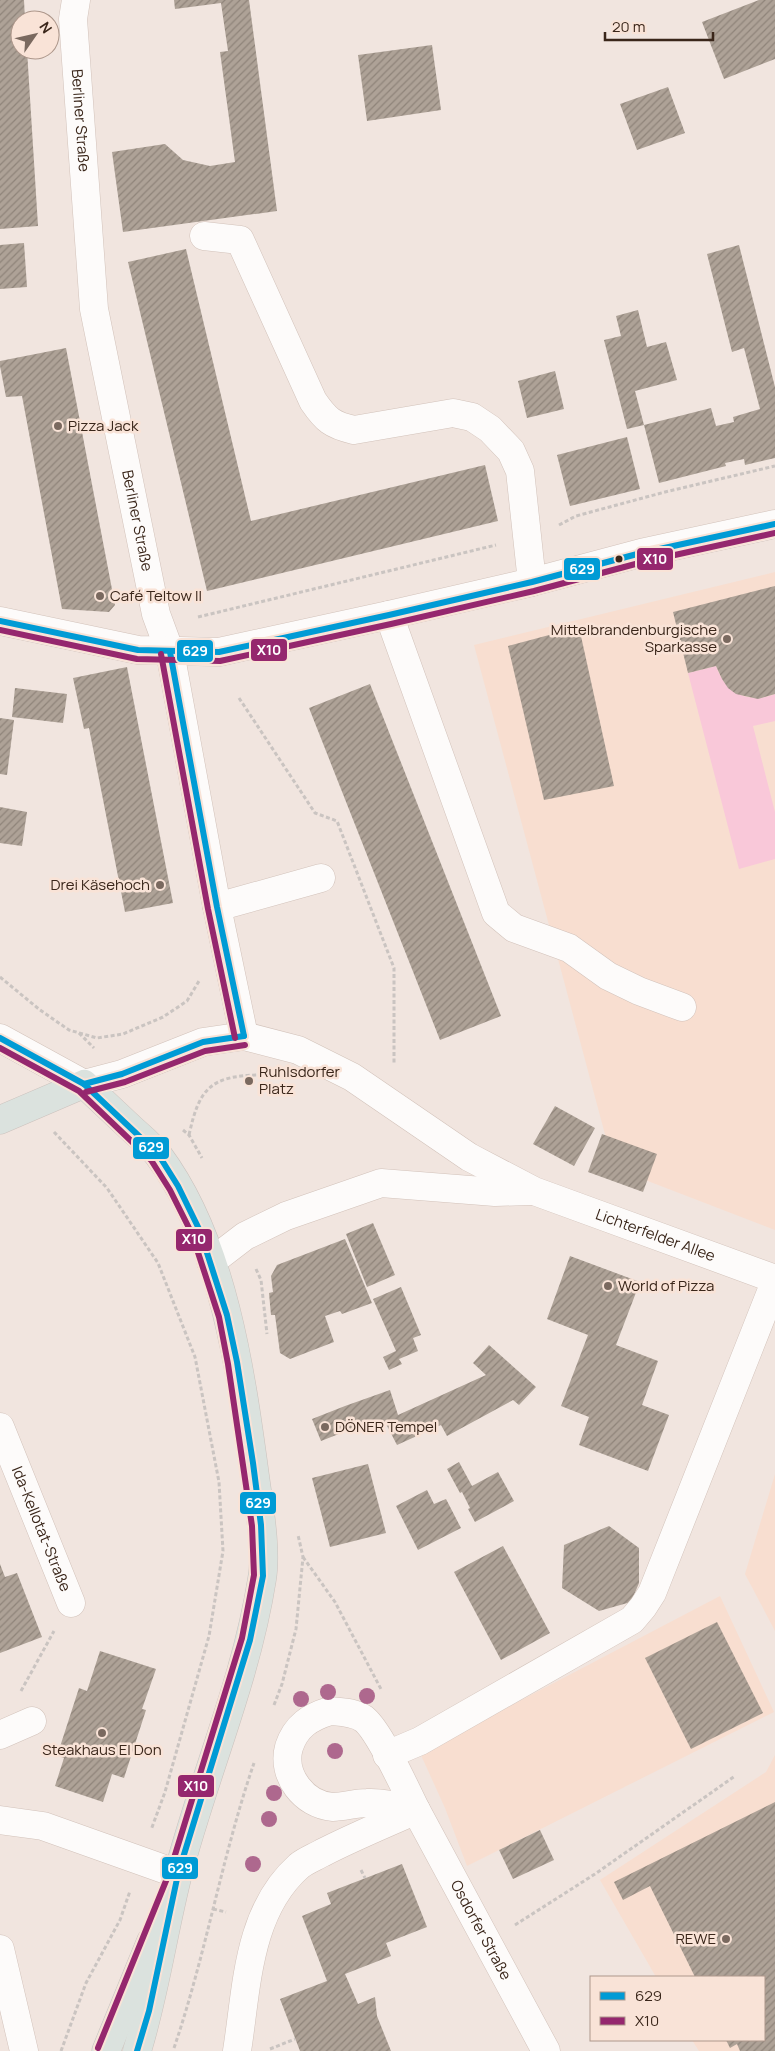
<svg xmlns="http://www.w3.org/2000/svg" width="775" height="2051" viewBox="0 0 775 2051" font-family="Manrope,sans-serif">
	<style>
		.built { fill: #f8ded0 }
		.grass { fill: #f9c8d9 }
		.building { fill: url(#building-hatch) }
		.lines { fill: none; stroke-linecap: round; stroke-linejoin: round }
		.minor-casing { stroke: #d2c2ba; stroke-width: 29 }
		.major-casing { stroke: #cbc2bd; stroke-width: 29 }
		.path { stroke: #cac4c1; stroke-width: 3; stroke-dasharray: 4 2.5; stroke-linecap: butt }
		.minor { stroke: #fdfbfa; stroke-width: 28 }
		.major { stroke: #dbe2de; stroke-width: 28 }
		.bus-1-casing { stroke: #f9e3d7; stroke-width: 10 }
		.bus-2-casing { stroke: #f9e3d7; stroke-width: 10 }
		.bus-1 { stroke: #009bd5; stroke-width: 6 }
		.bus-2 { stroke: #95276e; stroke-width: 6 }
		.tree { fill: #ae688e }
		.poi-dot { fill: #7a695f; stroke: #f9e3d7; stroke-width: 2 }
		.bus-dot { fill: #3a261a; stroke: #f9e3d7; stroke-width: 2 }
		.labels { text-anchor: middle; stroke-width: 5; stroke-linejoin: round; paint-order: stroke }
		.street-label { font-size: 15px; fill: #3a261a; stroke: #f9e3d7 }
		.poi-label { font-size: 15px; fill: #3a261a; stroke: #f9e3d7; text-anchor: start }
		.line-badge { stroke: #f9e3d7; stroke-width: 2 }
		.badge-label { font-size: 14px; text-anchor: middle; font-weight: bold; fill: #fff }
	</style>
	<defs>
		<pattern id="building-hatch" width="6" height="6" patternUnits="userSpaceOnUse" patternTransform="scale(1.25)"><rect width="6" height="6" fill="#aea297"/><path d="M-1 1l2-2M0 6l6-6M5 7l2-2" fill="none" stroke="#8f847a"/></pattern>
	</defs>
	<rect width="100%" height="100%" fill="#f1e5df"/>
	<g class="built">
		<path d="M775,572V1230L614,1168L474,645Z"/>
		<path d="M775,1474V1631L745,1574Z"/>
		<path d="M720,1596L774,1712L467,1866L445,1808L420,1753Z"/>
		<path d="M775,1755V2051H699L692,2040H764V1977H656L600,1880L766,1772Z"/>
	</g>
	<path class="grass" d="M716,666C725,692 748,705 775,694V721L753,726L775,812V859L739,869L688,673Z"/>
	<g class="building">
		<path d="M0,0H24L25,20H20V50H27L38,226L0,229Z"/>
		<path d="M174,0H249L277,211L123,232L112,152L165,144L183,160L210,166L235,162L220,52L228,51L221,3L175,9Z"/>
		<path d="M759,0H775V59L724,79L702,22Z"/>
		<path d="M432,45L441,110L367,121L358,55Z"/>
		<path d="M668,87L685,133L637,150L620,104Z"/>
		<path d="M24,243L27,287L0,289V245Z"/>
		<path d="M739,245L775,387V458L745,465L744,459L725,463L726,466L659,483L644,425L627,429L604,340L621,336L616,316L638,310L647,347L666,342L677,380L635,391L644,425L711,408L716,426L734,422L733,417L760,409L744,348L732,352L707,254Z"/>
		<path d="M186,249L251,521L485,465L498,521L207,591L128,262Z"/>
		<path d="M66,348L115,605L109,612L62,609L22,396L6,397L0,366V361Z"/>
		<path d="M555,371L564,409L527,418L518,381Z"/>
		<path d="M627,437L640,489L570,506L557,455Z"/>
		<path d="M775,586V694L758,699L736,694L728,688L722,679L716,666L688,673L673,612Z"/>
		<path d="M579,627L614,786L544,800L508,646Z"/>
		<path d="M127,667L173,903L125,912L89,728L84,729L73,678Z"/>
		<path d="M370,684L501,1016L440,1040L309,708Z"/>
		<path d="M15,688L67,694L63,723L12,717Z"/>
		<path d="M0,718L14,720L7,775L0,774Z"/>
		<path d="M0,807L27,812L22,846L0,843Z"/>
		<path d="M555,1106L595,1128L574,1166L533,1144Z"/>
		<path d="M602,1134L657,1154L643,1192L588,1172Z"/>
		<path d="M373,1223L395,1275L367,1287L346,1234Z"/>
		<path d="M345,1239L372,1303L342,1314L340,1311L325,1316L334,1342L290,1359L280,1353L275,1315H271L269,1293L273,1292L271,1276L277,1265Z"/>
		<path d="M570,1256L640,1282L616,1345L658,1361L642,1405L669,1415L648,1471L579,1445L589,1417L561,1406L588,1335L547,1319Z"/>
		<path d="M401,1287L421,1335L413,1338L418,1351L399,1359L402,1364L389,1370L383,1357L396,1351L373,1299Z"/>
		<path d="M489,1345L536,1387L519,1405L513,1400L447,1436L441,1425L397,1445L385,1422L354,1428L321,1441L312,1419L345,1406L390,1390L398,1415L486,1375L473,1363Z"/>
		<path d="M459,1462L472,1486L498,1472L514,1501L475,1522L468,1509L470,1508L462,1492L460,1493L447,1469Z"/>
		<path d="M368,1464L386,1533L330,1547L312,1478Z"/>
		<path d="M427,1490L434,1504L446,1499L461,1528L418,1550L396,1506Z"/>
		<path d="M609,1526L639,1548V1583L631,1602L599,1611L562,1588L564,1545Z"/>
		<path d="M503,1546L550,1633L501,1660L454,1572Z"/>
		<path d="M0,1564L5,1577L17,1573L42,1637L0,1653Z"/>
		<path d="M717,1622L763,1713L691,1749L645,1658Z"/>
		<path d="M100,1651L156,1669L142,1709L146,1710L124,1778L112,1774L103,1802L55,1786L64,1758L57,1756L79,1688L87,1691Z"/>
		<path d="M775,1802V2051H740L737,2044L730,2048L726,2040H764V1977H695L650,1886L623,1900L614,1882Z"/>
		<path d="M540,1830L554,1860L513,1879L499,1850Z"/>
		<path d="M402,1864L427,1927L386,1943L391,1956L345,1974L358,2004L375,1997L377,2016L391,2051H300L280,1999L327,1981L302,1916L331,1904L327,1893Z"/>
	</g>
	<g class="lines">
		<g class="minor-casing">
			<g id="minor">
				<path id="s1" d="M76,0L73,19L94,309L156,614L170,652L217,907L244,1036"/>
				<path d="M204,236L240,240L313,401C326,420 332,425 354,430L453,413L472,417L490,429L511,451L520,471L532,582"/>
				<path d="M389,615L496,913L514,928L569,948L608,976L639,991L682,1007"/>
				<path d="M0,621L138,650L219,652L389,615L532,582L641,553L775,524"/>
				<path d="M217,907L321,878"/>
				<path id="s2" d="M0,1038L84,1084L122,1074L203,1042L244,1036L298,1050L352,1077L469,1157L534,1191L775,1279"/>
				<path d="M211,1262L245,1236L286,1216L381,1183L495,1192L530,1191"/>
				<path id="s3" d="M0,1427L71,1603"/>
				<path d="M330,1711C342,1712 354,1712 364,1719C380,1732 405,1788 416,1810C400,1806 383,1802 367,1803C355,1803 344,1807 333,1807C304,1805 281,1775 289,1747C296,1726 310,1717 330,1711Z"/>
				<path d="M0,1735L32,1721"/>
				<path d="M387,1755L420,1741L632,1620L643,1607L652,1593L775,1282"/>
				<path d="M0,1820L43,1826L178,1874"/>
				<path d="M0,1949L24,2051"/>
				<path id="s4" d="M237,2051C247,1988 247,1912 299,1866C305,1861 315,1857 322,1853C353,1837 385,1824 416,1810L546,2051"/>
			</g>
		</g>
		<g class="major-casing">
			<g id="major">
				<path d="M0,1120L84,1084C100,1099 117,1115 133,1130C142,1138 152,1146 159,1156C223,1242 241,1372 255,1476C259,1506 267,1550 262,1579C246,1681 204,1775 178,1874C163,1933 155,1993 137,2051"/>
				<path d="M106,2051L151,1941"/>
			</g>
		</g>
		<g class="path">
			<path d="M559,525L576,516L665,492L775,466"/>
			<path d="M198,617L496,545"/>
			<path d="M239,698L315,813L337,821L394,968V1065"/>
			<path d="M0,977L40,1010L69,1030L97,1038L123,1034L163,1017L187,1001L199,981"/>
			<path d="M79,1033L94,1048"/>
			<path d="M183,1130L189,1135L202,1158"/>
			<path d="M54,1132L107,1188L158,1263L195,1357L219,1482L223,1551L209,1636L165,1792L151,1830"/>
			<path d="M189,1135C199,1090 209,1076 258,1075"/>
			<path d="M256,1269L261,1280L267,1334"/>
			<path d="M303,1557L335,1602L382,1691"/>
			<path d="M21,1691L54,1631"/>
			<path d="M274,1705L282,1684L296,1629L303,1557L298,1535"/>
			<path d="M361,1870L365,1878"/>
			<path d="M213,1909L226,1912"/>
			<path d="M515,1925L595,1874L735,1776"/>
			<path d="M174,2048C206,1954 222,1856 254,1763"/>
			<path d="M270,2049L295,2039"/>
			<path d="M61,2051L86,1983L120,1920L130,1891"/>
		</g>
		<use href="#minor" class="minor"/>
		<use href="#major" class="major"/>
		<g class="bus-1-casing">
			<g id="bus-1">
				<path d="M0,621L138,650L219,652L389,615L532,582L641,553L775,524"/>
				<path d="M170,652L217,907L244,1036"/>
				<path d="M0,1038L84,1084L158,1154L178,1186L200,1231L227,1315L237,1362L253,1463L261,1525L263,1576L250,1640L178,1874L149,2011L137,2051"/>
				<path d="M84,1084L122,1074L203,1042L244,1036"/>
			</g>
		</g>
		<g class="bus-2-casing">
			<g id="bus-2">
				<path d="M0,630L137,659L220,661L391,624L534,591L643,562L775,533"/>
				<path d="M161,654L208,909L235,1038"/>
				<path d="M0,1048L79,1091L151,1160L170,1190L192,1234L219,1317L228,1364L252,1526L254,1575L242,1638L170,1871L98,2048"/>
				<path d="M86,1092L125,1082L205,1051L245,1045"/>
			</g>
		</g>
		<use href="#bus-1" class="bus-1"/>
		<use href="#bus-2" class="bus-2"/>
	</g>
	<g class="tree">
		<circle cx="328" cy="1692" r="8"/>
		<circle cx="367" cy="1696" r="8"/>
		<circle cx="301" cy="1699" r="8"/>
		<circle cx="335" cy="1751" r="8"/>
		<circle cx="274" cy="1793" r="8"/>
		<circle cx="269" cy="1819" r="8"/>
		<circle cx="253" cy="1864" r="8"/>
	</g>
	<g class="poi-dot">
		<circle cx="58" cy="426" r="5"/>
		<circle cx="100" cy="596" r="5"/>
		<circle cx="727" cy="639" r="5"/>
		<circle cx="160" cy="885" r="5"/>
		<circle cx="249" cy="1081" r="5"/>
		<circle cx="608" cy="1286" r="5"/>
		<circle cx="325" cy="1427" r="5"/>
		<circle cx="102" cy="1733" r="5"/>
		<circle cx="726" cy="1939" r="5"/>
	</g>
	<circle class="bus-dot" cx="619" cy="559" r="4.5"/>
	<g class="labels">
		<g class="street-label">
			<text dy="5" stroke="none"><textPath href="#s1" startOffset="121">Berliner Straße</textPath></text>
			<text dy="5" stroke="none"><textPath href="#s1" startOffset="526">Berliner Straße</textPath></text>
			<text dy="5" stroke="none"><textPath href="#s2" startOffset="724">Lichterfelder Allee</textPath></text>
			<text dy="5" stroke="none"><textPath href="#s3" startOffset="110">Ida-Kellotat-Straße</textPath></text>
			<text dy="5" stroke="none"><textPath href="#s4" startOffset="466">Osdorfer Straße</textPath></text>
		</g>
		<g class="poi-label">
			<text x="68" y="431">Pizza Jack</text>
			<text x="110" y="601">Café Teltow II</text>
			<text x="717" y="635" text-anchor="end">Mittelbrandenburgische<tspan x="717" dy="17">Sparkasse</tspan></text>
			<text x="150" y="890" text-anchor="end">Drei Käsehoch</text>
			<text x="259" y="1077">Ruhlsdorfer<tspan x="259" dy="17">Platz</tspan></text>
			<text x="618" y="1291">World of Pizza</text>
			<text x="335" y="1432">DÖNER Tempel</text>
			<text x="102" y="1755" text-anchor="middle">Steakhaus El Don</text>
			<text x="716" y="1944" text-anchor="end">REWE</text>
		</g>
	</g>
	<g class="line-badge">
		<rect x="636" y="547" width="38" height="24" rx="5" fill="#95276e"/>
		<rect x="563" y="557" width="38" height="24" rx="5" fill="#009bd5"/>
		<rect x="250" y="638" width="38" height="24" rx="5" fill="#95276e"/>
		<rect x="176" y="639" width="38" height="24" rx="5" fill="#009bd5"/>
		<rect x="132" y="1136" width="38" height="24" rx="5" fill="#009bd5"/>
		<rect x="175" y="1228" width="38" height="24" rx="5" fill="#95276e"/>
		<rect x="239" y="1491" width="38" height="24" rx="5" fill="#009bd5"/>
		<rect x="177" y="1774" width="38" height="24" rx="5" fill="#95276e"/>
		<rect x="161" y="1856" width="38" height="24" rx="5" fill="#009bd5"/>
	</g>
	<g class="badge-label">
		<text x="655" y="564">X10</text>
		<text x="582" y="574">629</text>
		<text x="269" y="655">X10</text>
		<text x="195" y="656">629</text>
		<text x="151" y="1152">629</text>
		<text x="194" y="1244">X10</text>
		<text x="258" y="1508">629</text>
		<text x="196" y="1791">X10</text>
		<text x="180" y="1873">629</text>
	</g>
	<rect x="590" y="1976" width="175" height="65" fill="#f9e3d7" stroke="#ad978b"/>
	<rect x="600" y="1992" width="25" height="8" fill="#009bd5" stroke="#ad978b"/>
	<text x="635" y="2001" font-size="15" fill="#3a261a">629</text>
	<rect x="600" y="2017" width="25" height="8" fill="#95276e" stroke="#ad978b"/>
	<text x="635" y="2026" font-size="15" fill="#3a261a">X10</text>
	<g transform="translate(35 35) rotate(56)"><circle r="24" fill="#f9e3d7" stroke="#ad978b"/>
	<path d="M0-4L9 19L0 12L-9 19Z" fill="#7a695f"/>
	<text y="-8" font-size="14" font-weight="bold" text-anchor="middle" fill="#3a261a">N</text>
	</g>
	<path d="M605 32v8h108v-8" fill="none" stroke="#3a261a" stroke-width="2.5"/>
	<text x="612" y="32" font-size="15" fill="#3a261a" stroke="#f9e3d7" stroke-width="4" paint-order="stroke">20 m</text>
</svg>
